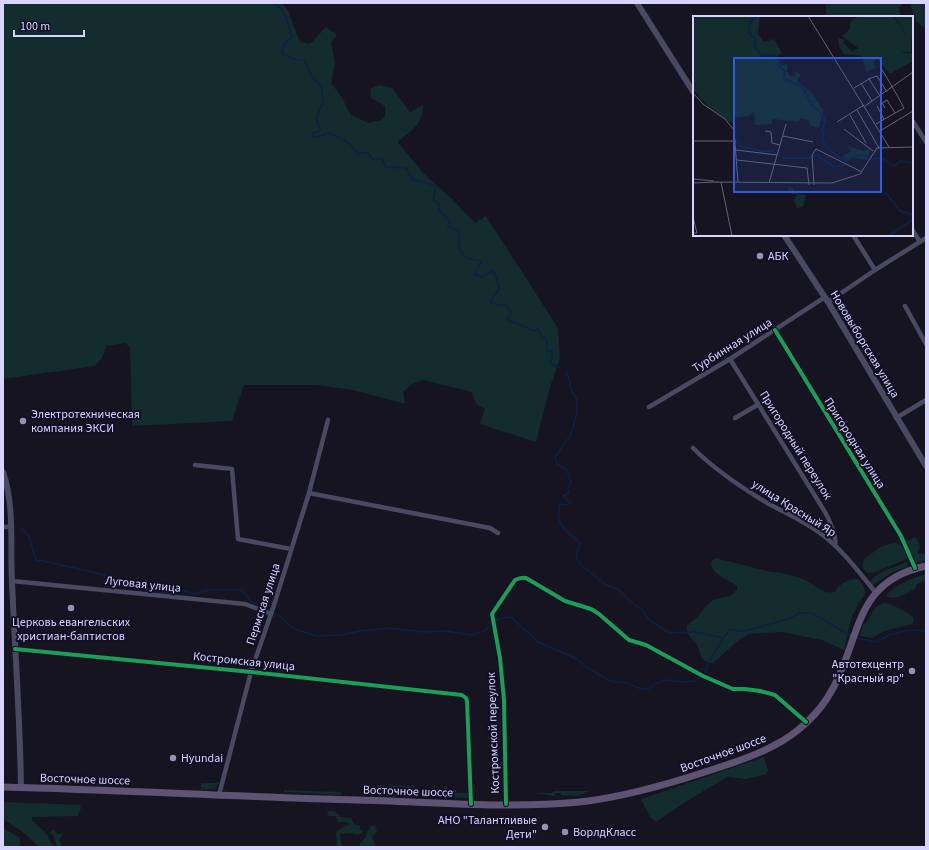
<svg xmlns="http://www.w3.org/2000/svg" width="929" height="850" viewBox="0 0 929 850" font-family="'Source Sans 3',sans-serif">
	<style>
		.green { fill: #132c2d }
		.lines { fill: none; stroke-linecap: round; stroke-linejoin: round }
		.stream { stroke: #0d2144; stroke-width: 1.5 }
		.minor { stroke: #4a4962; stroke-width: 4.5 }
		.tertiary { stroke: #4a4962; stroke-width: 6 }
		.primary { stroke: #5e5373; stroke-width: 7 }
		.cycleway-casing { stroke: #130f26; stroke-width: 6 }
		.cycleway { stroke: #1a9f57; stroke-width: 4 }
		.poi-dot { fill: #9591b1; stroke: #130f26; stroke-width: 1.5 }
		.labels { text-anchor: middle; stroke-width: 4; stroke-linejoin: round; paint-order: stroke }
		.poi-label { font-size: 12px; fill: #d9d4ff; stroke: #130f26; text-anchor: start }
		.street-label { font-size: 12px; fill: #d9d4ff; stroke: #130f26 }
		.inset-river { fill: none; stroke: #0d2144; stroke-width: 2 }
		.inset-road { fill: none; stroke: #64617a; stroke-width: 1 }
		.view { fill: #305bdc; fill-opacity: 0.15; stroke: #305bdc; stroke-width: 2 }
		.inset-edge { fill: none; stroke: #d9d4ff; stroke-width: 2 }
	</style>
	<rect width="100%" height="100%" fill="#161421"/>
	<g class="green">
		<path d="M3,3H282L288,11L300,42L310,44L326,27L337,35L331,42L335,63L331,83L341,96L351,115L368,123L381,120L385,116V106L371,98L370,89L379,85L392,88L410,112L423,105C423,126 412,129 398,142L423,173L452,199L475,223L486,216L558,328L560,358L550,387L536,442L480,424L485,409L476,404L472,392L423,380L412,384L403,392L405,404L353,390L318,385H244L232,421L132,426L130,347L125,343L106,346L102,358L95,366L3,379Z"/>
		<path d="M824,3H926V29L916,21L910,4H902L899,8L901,17H826V6Z"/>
		<path d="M916,537L920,547L917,552L919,554H926V560L917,563L915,562L907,541Z"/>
		<path d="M893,543C901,543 908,550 907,559L875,572C868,574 865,572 862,566L864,559L882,546Z"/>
		<path d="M715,558L771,572C781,572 801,577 809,582C819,588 822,594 835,592C840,583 847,579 858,579L862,583L866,592L853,614L848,631L844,650L822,640L782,632L749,634L740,639L713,663C699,662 702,655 697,645C692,637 687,638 687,626L698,616L707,605L713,600L730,596L737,590V586C728,579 711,575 711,562Z"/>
		<path d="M908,562L907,567L894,571L873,585L869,584C875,571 896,567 908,562Z"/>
		<path d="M926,574V581H923L916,585V588C907,594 895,601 885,596C895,585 912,578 926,574Z"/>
		<path d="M884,603C895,605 905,611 914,618L913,624L884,631L872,638L860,636L863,625L868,621L873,611L877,606Z"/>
		<path d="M764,757L768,771L766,774L746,779L727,777L687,801L656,822L650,817L641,799Z"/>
		<path d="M217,782L219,783L215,789L201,790V783H216Z"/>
		<path d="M377,785L410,786V790L377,789Z"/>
		<path d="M284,790L340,792L341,793L340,795L284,792Z"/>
		<path d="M379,790L419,792V793L413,792V796L375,795L374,793H377Z"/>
		<path d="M554,791H587L588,792L576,796L561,795V793H555V796L535,793H552Z"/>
		<path d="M427,792L469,793V794L467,798L435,797V793Z"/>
		<path d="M3,802L80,805L81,808L78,816L32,817V820L48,835L50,842L55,847H39L23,832L3,819Z"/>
		<path d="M329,811H334L341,817L351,818L354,824L360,826V829L363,832L358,835L351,833L340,834L342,847H337L336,834L337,831L345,826L350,825V824L346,822H338L335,816H329L328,815L327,812Z"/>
		<path d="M371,826H375L377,832L372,836L376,847H360V843L366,837V833Z"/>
		<path d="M3,828L20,838V845L17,847H3Z"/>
		<path d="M54,830L57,834H63L59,840L61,843V846H57L53,835L50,833L51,831Z"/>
	</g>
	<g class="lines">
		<g class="stream">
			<path d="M272,3C285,7 289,25 292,37L283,45L282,53L293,59L304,60L312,77L321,85L323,103L316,117L320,130L318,132L313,133V136L318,137L328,133L340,138L349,143L358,154L368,152L373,160L382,158L386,167L406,168L412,179L436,186L433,200L440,205L439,211L450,220L447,228L452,227L459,233V248L466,258L482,261L474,274L482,277L492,271L496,276L499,289L490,302L500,306L505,304L512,313L506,319L534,331L538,328L541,336L547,340V351H553L551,364L561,368"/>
			<path d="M566,372L570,381V388L577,399V414L570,436L555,457L557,464L567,470L571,483L568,487L569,493L563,496L571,502L567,505L560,504C554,525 566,530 580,543L576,556L580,564L606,585L619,590L631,602L643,611L649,620L668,632L682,633L695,632L723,638L730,630L745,631L788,619L800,613H812L851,636"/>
			<path d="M21,529L29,536L36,560L44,561L126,580L145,589L161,592L171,593L181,590L196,594L208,590H242L250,601L270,611"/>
			<path d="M273,613L280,616L294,629L317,636L341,635L360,631L389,628L423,632L445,631L472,635L484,631L492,624"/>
			<path d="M495,621L498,619L511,617L538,642L575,658L588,668L610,681L627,683L641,689H648L657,683L666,680L682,682L695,681L701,677"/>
			<path d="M856,638L876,642L889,635L910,630L926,631"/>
			<path d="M704,674C708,661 717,650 723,638"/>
		</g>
		<g class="minor">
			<path d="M912,120L926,142"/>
			<path d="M912,229L920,242"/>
			<path d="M853,235L875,270"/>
			<path d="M828,302L875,270L926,238"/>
			<path d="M905,306L926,344"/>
			<path d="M775,330L901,536L915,568"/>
			<path d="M730,359L825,512C829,519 837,537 835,545"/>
			<path d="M649,407L730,359L825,297"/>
			<path d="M735,418L759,404"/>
			<path d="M896,418L926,400"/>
			<path d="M693,448C715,470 742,488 769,504C786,513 804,521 820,533C843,550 858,571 876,593"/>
			<path d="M195,465L232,469L238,539L291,549"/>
			<path d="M309,493L490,528L498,533"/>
			<path d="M3,527H11"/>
			<path d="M12,581L245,604L271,614"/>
			<path d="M15,649L251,672L462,695L466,698L467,701L471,804"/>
			<path d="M219,795L251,672L274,605L309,493L328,420"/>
			<path d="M506,804L504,700L500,658L492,614L515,580C519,578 522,577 526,578L565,601L591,609L599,614L629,640L646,645L703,676L733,689H745L760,691L775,695L806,722"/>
		</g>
		<g class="tertiary">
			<path d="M637,3L694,93"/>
			<path d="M784,235L828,302L926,466"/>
			<path d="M3,472C15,507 10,546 12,583C15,651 20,719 21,787"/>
		</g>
		<path class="primary" d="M3,787C122,790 240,797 359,800C432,802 507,809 580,802C625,797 669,784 711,770C732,763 753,757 773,746C797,734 819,714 832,690C861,639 853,581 926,566"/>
		<g class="cycleway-casing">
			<g id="cycleway">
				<path d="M775,330L901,536L915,568"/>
				<path d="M15,649L251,672L462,695L466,698L467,701L471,804"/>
				<path d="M506,804L504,700L500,658L492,614L515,580C519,578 522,577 526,578L565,601L591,609L599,614L629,640L646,645L703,676L733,689H745L760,691L775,695L806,722"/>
			</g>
		</g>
		<use href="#cycleway" class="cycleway"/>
	</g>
	<g class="poi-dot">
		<circle cx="760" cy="256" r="4"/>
		<circle cx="23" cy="421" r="4"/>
		<circle cx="71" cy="608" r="4"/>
		<circle cx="912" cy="671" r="4"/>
		<circle cx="173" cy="758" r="4"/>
		<circle cx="545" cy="827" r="4"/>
		<circle cx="565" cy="832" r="4"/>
	</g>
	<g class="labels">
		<g class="poi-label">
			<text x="768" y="260">АБК</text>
			<text x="31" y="418">Электротехническая<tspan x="31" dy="14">компания ЭКСИ</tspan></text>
			<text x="71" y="626" text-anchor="middle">Церковь евангельских<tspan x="71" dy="14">христиан-баптистов</tspan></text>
			<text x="904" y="668" text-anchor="end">Автотехцентр<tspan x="904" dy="14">"Красный яр"</tspan></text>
			<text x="181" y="762">Hyundai</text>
			<text x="537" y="824" text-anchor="end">АНО "Талантливые<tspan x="537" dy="14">Дети"</tspan></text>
			<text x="573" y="836">ВорлдКласс</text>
		</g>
		<g class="street-label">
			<text transform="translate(865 344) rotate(59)" y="4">Нововыборгская улица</text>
			<text transform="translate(732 345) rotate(-32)" y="4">Турбинная улица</text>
			<text transform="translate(855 443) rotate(58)" y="4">Пригородная улица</text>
			<text transform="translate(796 445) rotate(58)" y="4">Пригородный переулок</text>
			<text transform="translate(794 508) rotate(32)" y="4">улица Красный Яр</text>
			<text transform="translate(143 584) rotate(6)" y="4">Луговая улица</text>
			<text transform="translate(263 604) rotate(-72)" y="4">Пермская улица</text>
			<text transform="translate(244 661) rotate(6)" y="4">Костромская улица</text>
			<text transform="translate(493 733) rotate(-92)" y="4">Костромской переулок</text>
			<text transform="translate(723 753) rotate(-20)" y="4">Восточное шоссе</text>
			<text transform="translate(85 779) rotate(2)" y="4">Восточное шоссе</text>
			<text transform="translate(408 791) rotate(2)" y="4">Восточное шоссе</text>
		</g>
	</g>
	<g transform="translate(693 16)">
		<rect width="220" height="220" fill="#161421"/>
		<path d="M67,0L65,18L71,26L81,23L89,37L84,40L89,49L95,48L94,55L97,60H102L101,55L108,58L104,65L118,76L130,94L126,112L117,109L116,104L108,102L105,106L80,103L78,108L62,109L61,96L56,100L41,102L39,108L15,90L0,74V5L3,1ZM166,0H200L215,20L201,0H220L218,36H207L220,38V45L197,58L184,43L180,46L183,52L173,56L169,40L151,38L146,30L145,22L152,24L150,26L159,36L165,32L149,20L157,13V6ZM154,130L171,135L177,133L175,144L160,142L153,146L150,140L158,135ZM93,170L100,172L101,177L113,179L110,191L104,192L101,184L104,179L99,178V173L95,176L96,172Z" fill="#132c2d"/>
		<path class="inset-river" d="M63,0L57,6L56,17L62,22L63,33L69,40L80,39L85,43L86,50L92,55L91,63L110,71L116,85L120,86L119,90L126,94L130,100M131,101L132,107L129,114L131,118L129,123L133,131L147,142L155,143L169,139L175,142M45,125L47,130L67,135H80L83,138M86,139L91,142H116L122,139L142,151L151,149L155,143M178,143L188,142L201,150L208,145L220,147M192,176L207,195L220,199M196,220L220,203"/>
		<path class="inset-road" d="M115,0L196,131M188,52L204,79M175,63L184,60L194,76M168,67L179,85M161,72L176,63L187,80M0,77L10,88L32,103L41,114L45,166M172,90L220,56M184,90L191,103M192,92L189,87L194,84L202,97M164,94L186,132M157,99L173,127M144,106L171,89M183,108L211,92L204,79M151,113L180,135M72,115L78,116L79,127L87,129M187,115L220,95M90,120L120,126M0,125H43M43,134L84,139M44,144L114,152L116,169M0,163L21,165M23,166L139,167L167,158L184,132L220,131M28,166L39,220M0,167L24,166M76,167L93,108M121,169L119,139L123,133L169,156M0,201L4,217H0"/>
		<path class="view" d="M41,42H188V176H41Z"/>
		<rect width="220" height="220" class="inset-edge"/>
	</g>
	<rect width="929" height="850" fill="none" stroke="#d9d4ff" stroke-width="8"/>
	<path d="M14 30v6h70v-6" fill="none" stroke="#d9d4ff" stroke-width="2"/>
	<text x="20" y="30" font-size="12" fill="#d9d4ff" stroke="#130f26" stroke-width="3" paint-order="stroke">100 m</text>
</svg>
